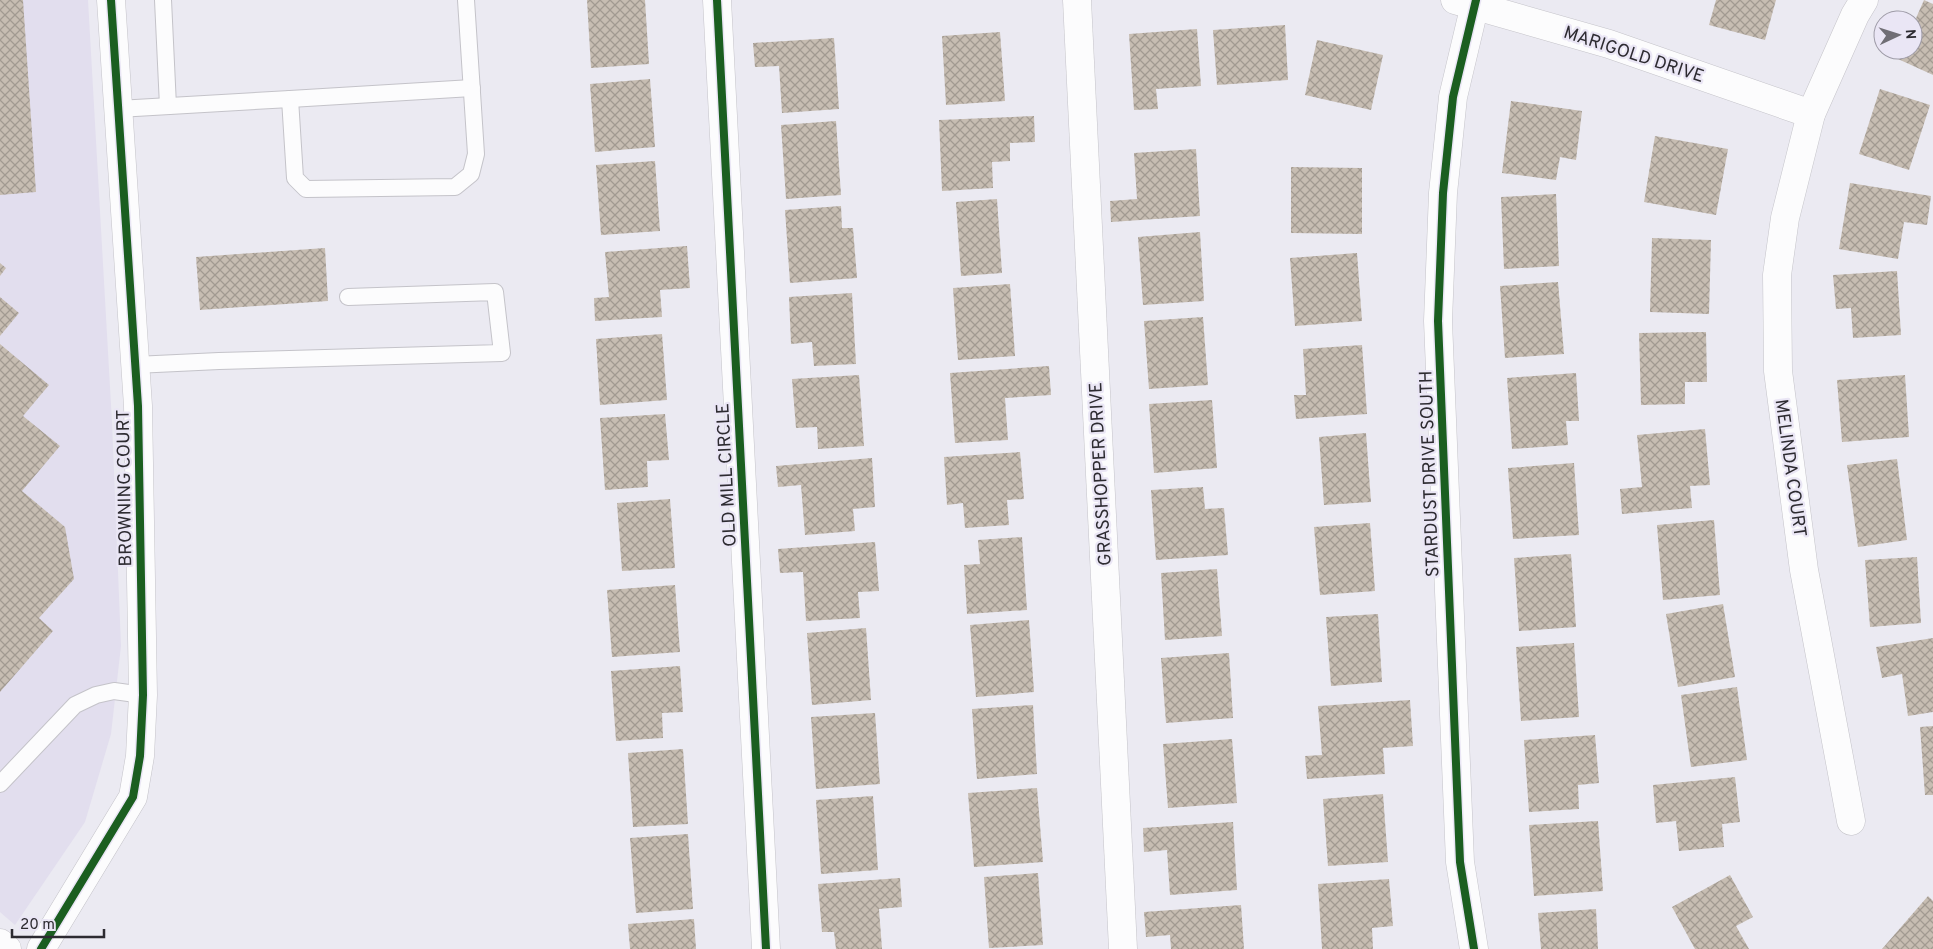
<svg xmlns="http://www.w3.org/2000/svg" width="1933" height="949" viewBox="0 0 1933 949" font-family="Overpass,sans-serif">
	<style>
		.built { fill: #e2deee }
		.building { fill: url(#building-cross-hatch) }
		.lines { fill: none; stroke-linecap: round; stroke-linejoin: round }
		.service-casing { stroke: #c4c3c9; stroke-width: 18 }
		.minor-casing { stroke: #c4c3c9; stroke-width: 29 }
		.tertiary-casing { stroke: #c4c3c9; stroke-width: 29 }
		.service { stroke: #fcfcfd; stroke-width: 16 }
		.minor { stroke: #fcfcfd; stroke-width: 28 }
		.tertiary { stroke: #fcfcfd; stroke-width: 28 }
		.cycleway-casing { stroke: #eae6f5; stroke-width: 11 }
		.cycleway { stroke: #1b5e20; stroke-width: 8 }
		.labels { text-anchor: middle; stroke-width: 4.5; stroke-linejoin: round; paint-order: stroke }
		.street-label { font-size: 18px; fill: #2d2b31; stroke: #eae6f5 }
	</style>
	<defs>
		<pattern id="building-cross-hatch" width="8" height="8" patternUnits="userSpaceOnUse" patternTransform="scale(1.25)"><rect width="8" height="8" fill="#c7bdb2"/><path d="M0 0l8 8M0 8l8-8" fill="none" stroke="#a29a91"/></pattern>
	</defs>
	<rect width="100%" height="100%" fill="#ebeaf2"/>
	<path class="built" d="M0,0H88L112,422L121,646L111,734L85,822L15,925L0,912Z"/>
	<g class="building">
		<path d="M0,0H23L36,192L0,195Z"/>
		<path d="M587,0H645L649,64L591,68Z"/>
		<path d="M1716,0H1776L1765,40L1709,25Z"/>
		<path d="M1924,0L1933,4V75L1898,59L1902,50H1913V25Z"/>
		<path d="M1285,25L1288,80L1217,85L1213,30Z"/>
		<path d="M1197,29L1201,86L1156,89L1158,109L1134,110L1129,34Z"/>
		<path d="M1000,32L1005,101L946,105L942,36Z"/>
		<path d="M834,38L839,109L782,113L779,66L755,67L753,43Z"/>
		<path d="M1317,40L1383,55L1371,110L1305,95Z"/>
		<path d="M650,79L655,147L595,152L590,84Z"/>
		<path d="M1880,89L1930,105L1909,170L1859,154Z"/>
		<path d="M1511,101L1582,111L1576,160L1560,157L1556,180L1502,173Z"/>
		<path d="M1034,116L1035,142L1010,143V161L992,162L993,188L942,191L939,120Z"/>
		<path d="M836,121L841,195L786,199L781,125Z"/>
		<path d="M1655,136L1728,149L1716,215L1644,202Z"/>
		<path d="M1196,149L1200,216L1111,222L1110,201L1137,199L1134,153Z"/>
		<path d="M655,161L660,231L601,235L596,165Z"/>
		<path d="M1291,167L1362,168V234L1291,233Z"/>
		<path d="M1850,183L1931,196L1927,225L1904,222L1898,259L1839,249Z"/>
		<path d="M1556,194L1559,266L1504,269L1501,197Z"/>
		<path d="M997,199L1002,273L961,276L956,202Z"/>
		<path d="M841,206L842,228H853L857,278L790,283L785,210Z"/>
		<path d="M1200,232L1204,301L1143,305L1138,237Z"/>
		<path d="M1652,238L1711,240L1709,314L1650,312Z"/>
		<path d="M687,246L690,288L660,290L662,317L595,321L594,298L609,297L605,252Z"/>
		<path d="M325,248L328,301L200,310L196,257Z"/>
		<path d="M1357,253L1362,321L1295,326L1290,258Z"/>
		<path d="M0,263L6,268L0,276Z"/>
		<path d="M1897,271L1901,335L1853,338L1851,308L1836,309L1833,275Z"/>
		<path d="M1558,282L1564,354L1505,358L1500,286Z"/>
		<path d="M1010,284L1015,356L958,360L953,288Z"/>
		<path d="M852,293L856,364L814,366L812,342L791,344L789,297Z"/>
		<path d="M0,297L19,313L0,336Z"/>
		<path d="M1203,317L1208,385L1149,389L1144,321Z"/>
		<path d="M1706,332L1707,382H1685V404L1641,405L1639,333Z"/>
		<path d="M662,334L667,400L600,405L596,339Z"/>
		<path d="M0,344L49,385L23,416L60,446L22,491L65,527L74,579L39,618L53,631L0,692Z"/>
		<path d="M1362,345L1367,414L1296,419L1294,395H1306L1303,349Z"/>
		<path d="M1049,366L1051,395L1005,398L1008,440L955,443L950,373Z"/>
		<path d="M1576,373L1579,421H1566L1568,445L1512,449L1507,378Z"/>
		<path d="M859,375L864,446L818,449L817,427L796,428L792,379Z"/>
		<path d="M1905,375L1909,437L1842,442L1837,380Z"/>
		<path d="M1212,400L1217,468L1154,473L1149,404Z"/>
		<path d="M665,414L669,460L647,461L648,487L605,490L600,418Z"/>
		<path d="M1705,429L1710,485L1690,486L1692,508L1622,514L1620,489L1642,487L1637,435Z"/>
		<path d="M1366,433L1371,502L1324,505L1319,437Z"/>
		<path d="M1020,452L1024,499L1007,500L1009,525L965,528L963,503L947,505L944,457Z"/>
		<path d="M872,458L875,507L853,509L855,531L805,535L801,485L778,487L776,466Z"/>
		<path d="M1897,459L1907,540L1858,547L1847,465Z"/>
		<path d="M1574,463L1579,535L1513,539L1508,468Z"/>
		<path d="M1203,487L1205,509L1224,508L1228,555L1156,560L1151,490Z"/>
		<path d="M670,499L675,568L622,571L617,503Z"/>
		<path d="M1714,520L1720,595L1663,600L1657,525Z"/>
		<path d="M1370,523L1375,591L1320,595L1314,527Z"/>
		<path d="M1022,537L1027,610L967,614L964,565L980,564L978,540Z"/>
		<path d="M875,542L879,591L858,592L860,618L806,621L803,572L780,573L778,549Z"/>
		<path d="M1571,554L1576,627L1519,631L1514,558Z"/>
		<path d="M1917,557L1921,623L1870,627L1865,560Z"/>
		<path d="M1217,569L1222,636L1165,640L1161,573Z"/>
		<path d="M675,585L680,652L612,657L607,590Z"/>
		<path d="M1723,604L1735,677L1678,687L1666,614Z"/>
		<path d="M1378,614L1382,682L1331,686L1326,617Z"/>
		<path d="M1029,620L1034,692L976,697L970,625Z"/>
		<path d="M866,628L871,700L812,705L807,633Z"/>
		<path d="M1933,638V712L1908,716L1902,674L1882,678L1876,647Z"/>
		<path d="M1574,643L1579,717L1521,721L1516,647Z"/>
		<path d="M1229,653L1233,718L1166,723L1161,658Z"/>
		<path d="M680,666L683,712L662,713L663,738L616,741L611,671Z"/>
		<path d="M1737,687L1747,760L1691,767L1681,695Z"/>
		<path d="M1410,700L1413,746L1383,748L1385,774L1307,779L1305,756L1322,755L1318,706Z"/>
		<path d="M1033,705L1037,774L977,779L972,709Z"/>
		<path d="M875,713L880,784L816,789L811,717Z"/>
		<path d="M1933,726V795H1925L1920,727Z"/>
		<path d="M1595,735L1599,783L1578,785L1579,809L1529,812L1524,740Z"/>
		<path d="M1232,739L1237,803L1168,808L1163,744Z"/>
		<path d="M683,749L688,824L633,827L628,753Z"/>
		<path d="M1735,777L1740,822L1722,824L1724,847L1679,851L1676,821L1656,823L1653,785Z"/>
		<path d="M1037,788L1043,862L974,867L968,793Z"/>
		<path d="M1383,794L1388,862L1328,866L1323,799Z"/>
		<path d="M873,796L878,870L821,874L816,800Z"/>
		<path d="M1598,821L1603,891L1534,896L1529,825Z"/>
		<path d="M1233,822L1237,890L1170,895L1167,850L1144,852L1143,828Z"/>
		<path d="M688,834L693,909L636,913L630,838Z"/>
		<path d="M1038,873L1043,945L989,948L984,877Z"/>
		<path d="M1730,875L1753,917L1736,926L1749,949H1695L1672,907Z"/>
		<path d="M900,878L902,907L879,909L882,949H836L834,932H822L818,884Z"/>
		<path d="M1389,879L1393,926L1372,928L1373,949H1322L1318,884Z"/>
		<path d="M1928,896L1933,901V949H1882Z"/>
		<path d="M1241,905L1244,949H1171L1170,935L1146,937L1144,912Z"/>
		<path d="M1596,909L1598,949H1541L1538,913Z"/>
		<path d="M694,919L696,949H630L628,924Z"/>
	</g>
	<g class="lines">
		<g class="service-casing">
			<g id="service">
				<path d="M163,0L168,106"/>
				<path d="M290,99L472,88"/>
				<path d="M118,109L290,99L295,178L306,189L455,187L471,174L476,154L466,0"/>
				<path d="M135,365L219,361L502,353L495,292L348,297"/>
				<path d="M0,784L75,705L96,695L114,691L143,695"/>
			</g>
		</g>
		<g class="minor-casing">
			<g id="minor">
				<path d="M717,0L766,949"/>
				<path d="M1077,0L1123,949"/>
				<path d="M1455,0L1609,44L1811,114"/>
				<path d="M1851,821L1804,570L1778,371L1777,275L1785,218L1811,114L1855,15L1864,0"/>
				<path d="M0,943L7,949"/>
				<path d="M41,949L133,797L140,756L143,695L138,406L111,0"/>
			</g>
		</g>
		<g class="tertiary-casing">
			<path id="tertiary" d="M1474,949L1460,862L1438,321L1443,193L1453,97L1476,0"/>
		</g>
		<use href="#service" class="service"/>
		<use href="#minor" class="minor"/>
		<use href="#tertiary" class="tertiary"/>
		<g class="cycleway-casing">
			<g id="cycleway">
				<path d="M717,0L766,949"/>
				<path d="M41,949L133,797L140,756L143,695L138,406L111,0"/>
				<path d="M1474,949L1460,862L1438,321L1443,193L1453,97L1476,0"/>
			</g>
		</g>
		<use href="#cycleway" class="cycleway"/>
	</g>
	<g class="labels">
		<g class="street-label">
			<text transform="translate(1634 54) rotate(18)" y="6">MARIGOLD DRIVE</text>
			<text transform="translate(1791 468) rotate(82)" y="6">MELINDA COURT</text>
			<text transform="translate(1100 474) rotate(-93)" y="6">GRASSHOPPER DRIVE</text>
			<text transform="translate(1429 474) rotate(-92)" y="6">STARDUST DRIVE SOUTH</text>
			<text transform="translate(726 475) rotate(-93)" y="6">OLD MILL CIRCLE</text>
			<text transform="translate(124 488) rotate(-91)" y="6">BROWNING COURT</text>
		</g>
	</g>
	<g transform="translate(1898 35) rotate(86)"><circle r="24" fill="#eae6f5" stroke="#9e9ba7"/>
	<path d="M0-4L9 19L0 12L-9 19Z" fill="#706e75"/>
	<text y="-8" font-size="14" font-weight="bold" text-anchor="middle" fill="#2d2b31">N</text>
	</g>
	<path d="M12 929v8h92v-8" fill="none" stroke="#2d2b31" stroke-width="2.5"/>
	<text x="20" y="929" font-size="15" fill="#2d2b31" stroke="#eae6f5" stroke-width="4" paint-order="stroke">20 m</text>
</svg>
